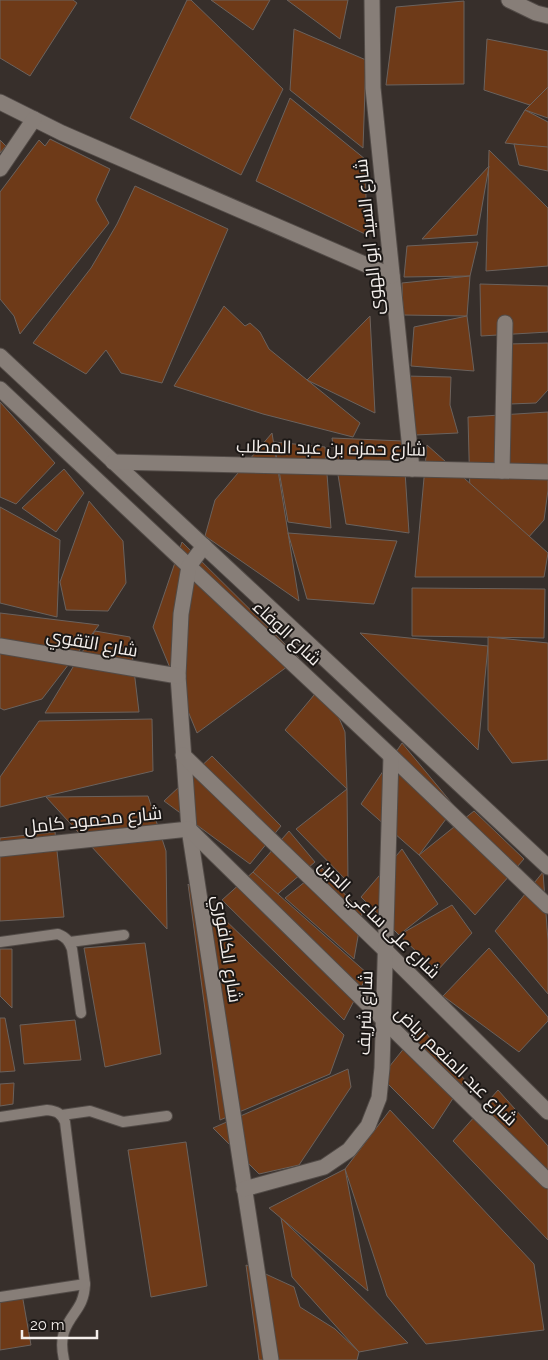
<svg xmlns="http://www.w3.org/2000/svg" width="548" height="1360" viewBox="0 0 548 1360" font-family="Raleway,Cairo,sans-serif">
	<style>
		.building { fill: #6e3a18; stroke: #6b625d }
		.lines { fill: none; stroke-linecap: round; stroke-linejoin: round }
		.lane-casing { stroke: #524b47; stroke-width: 12 }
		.street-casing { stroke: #524b47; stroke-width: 17 }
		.lane { stroke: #877e78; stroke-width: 10 }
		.street { stroke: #877e78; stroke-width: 15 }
		.labels { text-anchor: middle; stroke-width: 4; stroke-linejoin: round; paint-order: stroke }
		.street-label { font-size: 18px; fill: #f3eeeb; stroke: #1c1816 }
	</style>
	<rect width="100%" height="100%" fill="#372f2b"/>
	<g class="building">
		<path d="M0,0H73L77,3L30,76L0,58Z"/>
		<path d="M187,0H191L283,89L241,175L130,118Z"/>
		<path d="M211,0H270L253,30Z"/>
		<path d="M287,0H348L340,39Z"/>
		<path d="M464,1V84L386,85L396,7Z"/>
		<path d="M294,29L366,60L363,148L290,90Z"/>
		<path d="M487,39L548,51V111L484,90Z"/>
		<path d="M548,87V118L525,110Z"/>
		<path d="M290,98L365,159L367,235L256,181Z"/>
		<path d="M525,110L548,122V148L505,143Z"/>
		<path d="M50,139L110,169L96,200L109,223L20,334L14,316L0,299V192L39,140L45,146Z"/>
		<path d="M0,140L6,146L0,153Z"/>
		<path d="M514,144L548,147V171L519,165Z"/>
		<path d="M489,150L548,208V266L486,271Z"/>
		<path d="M489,166L477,235L422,239Z"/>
		<path d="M135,186L228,229L162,383L121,373L106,350L86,374L33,343L91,268L117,224Z"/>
		<path d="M478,242L470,276L404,277L407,246Z"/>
		<path d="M470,276L467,316L403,315L402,283Z"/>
		<path d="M480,284L548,286V332L481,336Z"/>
		<path d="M224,306L245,326L250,323L260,332L269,349L360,423L353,437L263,414L174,386Z"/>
		<path d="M370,316L375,413L307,380Z"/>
		<path d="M467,316L474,371L411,366L414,327Z"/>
		<path d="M548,343V390L536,403L510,404L508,344Z"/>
		<path d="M405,376L451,377L450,405L458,433L415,435Z"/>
		<path d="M0,402L55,463L16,504L0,497Z"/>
		<path d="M548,412V490L544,520L527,539L470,495L468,417Z"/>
		<path d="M272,433L299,601L205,536L215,500Z"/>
		<path d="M332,438L403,441L409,533L346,524Z"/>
		<path d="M274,442L325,447L331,528L288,522Z"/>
		<path d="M427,445L548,553L544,577H415Z"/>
		<path d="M64,469L84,493L56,532L22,508Z"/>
		<path d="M89,501L123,541L126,583L108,611L66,610L60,582Z"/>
		<path d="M0,507L60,540L57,617L0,603Z"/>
		<path d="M288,533L397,541L374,604L307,599Z"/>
		<path d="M182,542L299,658L197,733L153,627Z"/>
		<path d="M412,588L545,589L544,638L412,636Z"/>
		<path d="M0,613L99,625L42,699L4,710L0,708Z"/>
		<path d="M95,631L130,637L139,712L45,713Z"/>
		<path d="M360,633L488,646L478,750Z"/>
		<path d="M488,637L548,643V760L512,763L488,730Z"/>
		<path d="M324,683L345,732L347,789L285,730Z"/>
		<path d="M152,719L153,771L0,807V777L39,721Z"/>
		<path d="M402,743L455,807L419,855L361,804Z"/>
		<path d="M212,756L281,826L250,864L164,801Z"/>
		<path d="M347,789L348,882L296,829Z"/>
		<path d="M148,796L166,851L167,929L46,797Z"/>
		<path d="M474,811L524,859L475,915L419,855Z"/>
		<path d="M289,831L315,862L273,898L253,872Z"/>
		<path d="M55,832L64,917L0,921V838Z"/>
		<path d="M402,849L438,904L399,935L361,897Z"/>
		<path d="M322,868L362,914L354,959L285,898Z"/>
		<path d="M253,872L368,974L344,1020L222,900Z"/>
		<path d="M543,872L548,941V994L495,931Z"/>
		<path d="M188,884L344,1035L330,1074L220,1120Z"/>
		<path d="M452,905L472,933L437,971L399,935Z"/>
		<path d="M145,943L161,1054L105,1067L84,948Z"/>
		<path d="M489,948L548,1017V1021L519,1052L443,996Z"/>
		<path d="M0,949H12V1008L0,996Z"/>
		<path d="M0,1018H5L15,1071L0,1072Z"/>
		<path d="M75,1020L81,1060L24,1064L20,1025Z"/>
		<path d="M421,1027L465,1080L433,1129L381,1077Z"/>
		<path d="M348,1069L351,1087L299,1165L259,1174L213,1128Z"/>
		<path d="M14,1083L13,1104L0,1106V1084Z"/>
		<path d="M498,1090L548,1146V1240L453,1141Z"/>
		<path d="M390,1110L534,1264L544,1330L426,1344L387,1296L345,1169Z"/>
		<path d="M186,1142L207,1286L151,1297L128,1150Z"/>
		<path d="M345,1169L368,1291L269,1208Z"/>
		<path d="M281,1218L408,1343L359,1352L292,1277Z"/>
		<path d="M246,1265L294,1287L300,1307L335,1329L359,1352L357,1360H259Z"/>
		<path d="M22,1294L31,1345L0,1350V1297Z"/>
	</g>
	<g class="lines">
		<g class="lane-casing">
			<g id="lane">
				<path d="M0,942L58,934C66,937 69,941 72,949L81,1013"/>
				<path d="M70,942L124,935"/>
				<path d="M62,1115L90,1111L123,1122L167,1116"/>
				<path d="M0,1117L47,1110C57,1111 61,1113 65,1122L85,1284C84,1309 71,1312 64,1332C61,1341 62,1351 64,1360"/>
				<path d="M0,1297L85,1284"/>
			</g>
		</g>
		<g class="street-casing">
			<g id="street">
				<path d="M372,0L373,88L412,469"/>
				<path d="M509,0L536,13L548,16"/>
				<path d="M0,102L62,133L392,276"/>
				<path d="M0,169L34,119"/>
				<path d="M0,356L548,867"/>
				<path d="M0,389L391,756L548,906"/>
				<path d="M113,462L548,472"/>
				<path d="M502,471L505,323"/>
				<path d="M204,546L189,566L181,614L178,676L189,829L271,1360"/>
				<path d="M0,646L178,676"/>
				<path d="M183,755L386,951L548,1112"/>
				<path d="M0,849L189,829L548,1181"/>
				<path d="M244,1189L324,1167L349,1150L368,1126L379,1098L382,1068L391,756"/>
			</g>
		</g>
		<use href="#lane" class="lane"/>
		<use href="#street" class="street"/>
	</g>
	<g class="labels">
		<g class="street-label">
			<text transform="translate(369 237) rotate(-96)" y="6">شارع السيد ابو الهوى</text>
			<text transform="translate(331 448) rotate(1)" y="6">شارع حمزه بن عبد المطلب</text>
			<text transform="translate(287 633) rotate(43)" y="6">شارع الوفاء</text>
			<text transform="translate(92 643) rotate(10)" y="6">شارع التقوي</text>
			<text transform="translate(93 820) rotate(-6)" y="6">شارع محمود كامل</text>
			<text transform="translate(379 919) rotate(44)" y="6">شارع على ساعي الدين</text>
			<text transform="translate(227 949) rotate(81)" y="6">شارع الكافوري</text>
			<text transform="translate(365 1013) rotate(-88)" y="6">شارع شريف</text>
			<text transform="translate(456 1066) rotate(44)" y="6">شارع عبد المنعم رياض</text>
		</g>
	</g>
	<path d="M22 1330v8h75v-8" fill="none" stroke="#f3eeeb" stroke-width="2.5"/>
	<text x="30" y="1330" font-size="15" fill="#f3eeeb" stroke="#1c1816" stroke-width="4" paint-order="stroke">20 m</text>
</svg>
